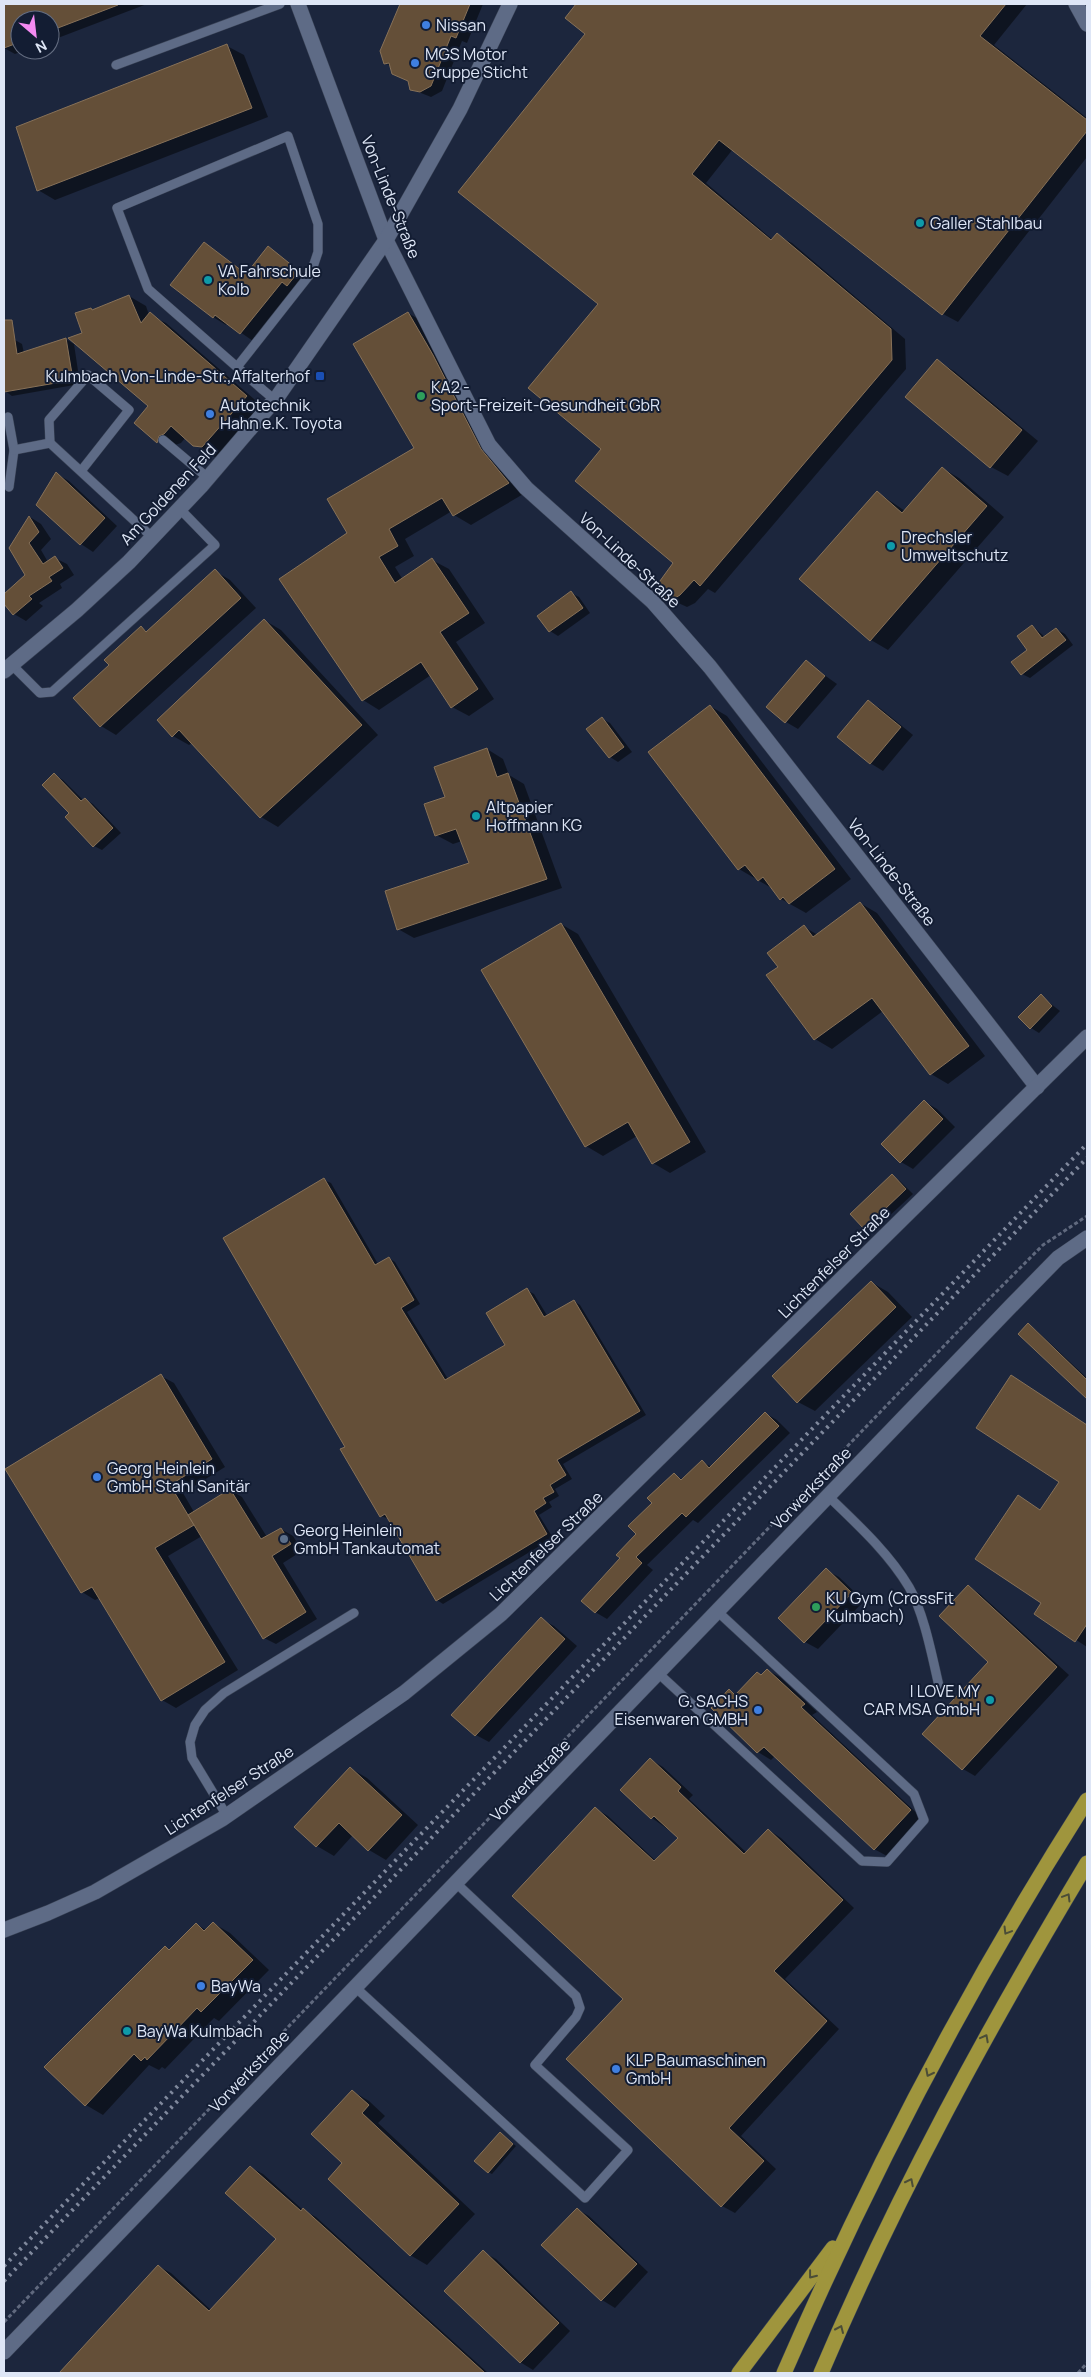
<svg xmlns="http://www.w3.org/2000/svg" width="1091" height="2377" viewBox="0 0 1091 2377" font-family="Manrope,sans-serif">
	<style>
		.shadow { fill: #0007 }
		.building { fill: #644f38; stroke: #877158 }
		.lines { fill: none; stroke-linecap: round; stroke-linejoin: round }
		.lane-casing { stroke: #3a4356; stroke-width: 10 }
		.street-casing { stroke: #3a4356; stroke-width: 16 }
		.secondary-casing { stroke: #3a4356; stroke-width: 16 }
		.highway-casing { stroke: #3a4356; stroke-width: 16 }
		.path { stroke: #60697e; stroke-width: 3; stroke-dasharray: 4 2.5; stroke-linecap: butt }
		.lane { stroke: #5e6b86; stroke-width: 9 }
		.street { stroke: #5e6b86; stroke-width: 15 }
		.secondary { stroke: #5e6b86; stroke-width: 15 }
		.highway { stroke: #9f953d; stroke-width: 15 }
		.rail { stroke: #80899d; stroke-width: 4; stroke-dasharray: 2.5 5; stroke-linecap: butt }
		.oneway { stroke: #4b4d37 }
		.shop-dot { fill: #3f7fe0; stroke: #131d33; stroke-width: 2 }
		.culture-dot { fill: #0f9aa8; stroke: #131d33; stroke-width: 2 }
		.transit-dot { fill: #1a4fb4; stroke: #131d33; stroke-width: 2 }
		.leisure-dot { fill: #2e9e5b; stroke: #131d33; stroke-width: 2 }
		.service-dot { fill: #5c6f8a; stroke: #131d33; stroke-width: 2 }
		.labels { text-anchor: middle; stroke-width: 4; stroke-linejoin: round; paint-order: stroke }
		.poi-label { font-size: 16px; fill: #dee6f6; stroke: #131d33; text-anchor: start }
		.street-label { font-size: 16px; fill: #dee6f6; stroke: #131d33 }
	</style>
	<rect width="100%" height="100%" fill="#1c263d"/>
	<g class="shadow">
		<path d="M4,4H147L50,41V20H20V50H25L15,54L4,48Z"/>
		<path d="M402,4H483L467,43L462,41L442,91L431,97L411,89L409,82L393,73L392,67L385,63L381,52Z"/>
		<path d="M577,4H1027L994,45L1087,118V157L958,322L943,314L733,149L706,183L773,240L777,235L792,243L905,339L906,369L715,593L708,589L695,603L687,607L661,595L675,563L603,449L600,304L587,34L566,18Z"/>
		<path d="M227,46L244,55L268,117L55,200L38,190Z"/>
		<path d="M204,244L247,274L268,248L311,279L253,341L227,323L226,325L213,317Z"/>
		<path d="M129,296L146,306L149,315L166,323L262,406L222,454L215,457L186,437L181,443L175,445L173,451L158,442L136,423L150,406L84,334L91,309L93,310Z"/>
		<path d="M408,313L425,323L525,493L471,525L454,515L452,511L405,539L414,556L395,567L403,580L432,560L449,569L485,623L456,642L494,699L469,716L452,707L431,675L379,710L363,700L348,533L416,448Z"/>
		<path d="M66,339L74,344L80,384L12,396L5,391L4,341L15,340L22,344L24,353Z"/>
		<path d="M937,361L954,371L1038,441L1008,476L991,467Z"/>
		<path d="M942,468L959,478L1004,517L888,650L871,640L877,492L905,511Z"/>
		<path d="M57,474L69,481L117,526L93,552L81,544L38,505Z"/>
		<path d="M30,517L41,524L51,539L41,550L48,562L55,558L67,564L74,575L60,584L62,588L39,603L43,606L26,621L14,614L4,602V596L26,576Z"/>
		<path d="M215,571L230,580L256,608L116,735L101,726L111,665L141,628L148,632Z"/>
		<path d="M571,593L579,597L590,613L558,636L550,631L539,616Z"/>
		<path d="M264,620L281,630L378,735L278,827L261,817L192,743L189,745L173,736Z"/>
		<path d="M1032,626L1045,637L1056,629L1065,634L1073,645L1030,678L1022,674L1029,650Z"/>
		<path d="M806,662L837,684L798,729L786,722Z"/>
		<path d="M869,702L881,709L913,735L883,771L870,763Z"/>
		<path d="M710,706L727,716L851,879L806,913L781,899L773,889L739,869Z"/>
		<path d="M602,719L610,723L632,752L618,762L610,757L588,729Z"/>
		<path d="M487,749L503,759L509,775L524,784L562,888L414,938L398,929L470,864L462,841L453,844L436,835L446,798Z"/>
		<path d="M55,775L63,780L84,801L85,799L93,804L121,833L102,850L94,846Z"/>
		<path d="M860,903L877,913L985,1056L948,1084L931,1074L883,1011L832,1049L815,1039L768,976L780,967L804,927L818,935Z"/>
		<path d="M561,924L578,934L706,1152L670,1173L653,1163L637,1136L603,1156L586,1146L482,970Z"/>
		<path d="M1041,996L1060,1011L1039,1033L1031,1028Z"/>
		<path d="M925,1102L937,1109L955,1127L913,1169L901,1162Z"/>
		<path d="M892,1176L900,1181L913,1194L872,1232L864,1228Z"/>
		<path d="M324,1180L331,1183L378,1264L389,1258L395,1262L420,1304L407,1312L448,1379L506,1345L527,1290L534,1294L548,1317L574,1301L580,1305L646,1415L563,1464L572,1479L555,1489L559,1496L549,1502L552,1507L539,1515L553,1538L443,1604L437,1600L389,1519L381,1516L346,1447Z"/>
		<path d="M871,1282L888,1292L912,1317L815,1411L798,1402Z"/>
		<path d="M1028,1325L1036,1330L1087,1378V1397L1020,1334Z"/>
		<path d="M161,1376L174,1383L225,1467L183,1493L194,1512L230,1490L242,1497L267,1537L281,1529L293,1536L302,1551L283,1563L317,1619L276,1644L264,1638L202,1536L168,1556L238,1670L176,1708L162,1700L100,1598L95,1600L82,1592Z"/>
		<path d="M1024,1384L1087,1426V1647L1035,1613L1043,1602L1041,1511L1060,1481Z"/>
		<path d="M765,1413L777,1420L790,1433L698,1523L693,1520L647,1565L653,1570L607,1619L595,1612L622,1558L654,1503L674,1474L683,1480L702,1462L712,1467Z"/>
		<path d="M826,1570L839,1577L864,1601L818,1649L805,1642L780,1618Z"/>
		<path d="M968,1586L980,1594L1069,1675L975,1776L963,1769L990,1662Z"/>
		<path d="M541,1619L554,1626L577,1646L489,1742L476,1735L453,1714Z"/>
		<path d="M767,1670L780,1677L817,1712L812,1715L922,1818L887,1856L874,1849L775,1756L771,1760L758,1752L713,1708L729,1691L736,1695Z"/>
		<path d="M650,1759L663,1767L693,1795L689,1799L747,1853L769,1830L781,1838L854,1908L785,1979L839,2029L741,2136L776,2169L735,2213L722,2206L625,1999L595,1808L608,1816L656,1861L680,1838L652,1818Z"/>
		<path d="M350,1768L367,1778L418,1825L386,1860L369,1850L353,1835L334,1856L317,1846L296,1827Z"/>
		<path d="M213,1923L230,1933L269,1970L219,2021L214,2018L165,2069L162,2067L159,2070L149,2065L103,2115L86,2105L170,1951L196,1924L206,1930Z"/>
		<path d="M352,2091L369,2101L385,2116L378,2123L475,2214L427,2265L410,2255L344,2163Z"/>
		<path d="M503,2136L516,2146L492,2174L488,2172Z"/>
		<path d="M250,2167L263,2174L303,2210L316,2217L488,2373H60L158,2266L171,2273L211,2310L278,2238Z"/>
		<path d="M577,2209L589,2216L648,2272L615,2308L602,2300L543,2245Z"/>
		<path d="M483,2252L496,2259L570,2331L533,2370L520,2362Z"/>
	</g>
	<g class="building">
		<path d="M4,4H117L118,5L50,31V20H20V42L4,48Z"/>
		<path d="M400,4H470L456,38L451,36L431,86L420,92L410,90L408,81L392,74L389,63L384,64L380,51Z"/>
		<path d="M576,4H1006L980,36L1087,120V131L942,315L719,140L692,174L771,240L777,233L891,329L892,360L700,586L694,580L680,595L672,600L660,596L657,585L673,563L575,481L601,449L528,388L598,304L458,192L585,34L565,18Z"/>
		<path d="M227,44L252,108L37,191L16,127Z"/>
		<path d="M204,242L246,274L268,246L299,271L287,286L282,282L240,334L215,315L213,318L170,285Z"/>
		<path d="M129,295L141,323L150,312L247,396L202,447L193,446L171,426L164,434L159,436L157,443L134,423L148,406L68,338L82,333L75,313L91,308L92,310Z"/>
		<path d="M408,312L433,355L481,449L509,483L453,516L442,498L389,529L398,546L379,557L395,583L432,558L469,613L440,632L478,689L451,708L421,662L362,701L279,579L347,533L327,499L414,448L353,344Z"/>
		<path d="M4,320H12L17,354L66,338L73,380L4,392Z"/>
		<path d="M937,359L1022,430L990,468L905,397Z"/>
		<path d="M942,467L987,506L870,641L799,579L877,491L902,513Z"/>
		<path d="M56,472L105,518L80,545L36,505Z"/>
		<path d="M29,516L39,532L29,543L43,564L55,556L63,568L49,577L52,581L29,596L32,599L13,615L4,604V594L25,575L9,548Z"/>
		<path d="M215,569L241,598L100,727L73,698L109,665L104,660L141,626L146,632Z"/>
		<path d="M571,591L583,608L549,632L537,616Z"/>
		<path d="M264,619L362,725L260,818L179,730L172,737L157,720Z"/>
		<path d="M1032,625L1042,638L1056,628L1066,640L1021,675L1011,662L1027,650L1017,636Z"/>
		<path d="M806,660L825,676L785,723L766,707Z"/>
		<path d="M868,700L901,727L870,764L837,737Z"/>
		<path d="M710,705L835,869L789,904L783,897L780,900L763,877L758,881L745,865L738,870L648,752Z"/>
		<path d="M602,717L624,747L609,758L586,729Z"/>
		<path d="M487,748L497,777L508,773L547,879L397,930L385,891L469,863L456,829L435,836L424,804L445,797L434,767Z"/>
		<path d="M54,773L81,801L85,798L113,828L93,847L65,817L69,813L42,785Z"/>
		<path d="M860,902L969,1046L930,1075L872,998L814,1040L766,975L778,967L767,953L804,925L813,937Z"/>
		<path d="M561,923L690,1142L652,1164L628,1122L585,1147L481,970Z"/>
		<path d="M1041,994L1052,1006L1030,1029L1018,1017Z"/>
		<path d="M924,1100L943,1119L900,1163L881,1144Z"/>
		<path d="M892,1174L906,1189L864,1229L850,1214Z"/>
		<path d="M324,1178L375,1265L389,1257L414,1300L401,1308L445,1380L505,1345L486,1313L527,1288L544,1317L574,1300L640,1411L557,1460L566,1475L550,1485L554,1492L543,1498L546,1503L534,1511L547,1534L436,1601L385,1514L380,1517L340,1449L345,1447L223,1238Z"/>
		<path d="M871,1281L896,1307L797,1403L772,1376Z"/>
		<path d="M1028,1323L1087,1380V1399L1018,1334Z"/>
		<path d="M161,1374L212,1459L170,1485L194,1525L155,1548L225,1662L161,1701L92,1587L81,1593L5,1469Z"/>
		<path d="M1011,1375L1087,1425V1624L1075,1642L1034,1614L1041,1603L975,1559L1018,1495L1040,1510L1059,1482L976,1428Z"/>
		<path d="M765,1412L779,1426L686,1517L682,1513L636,1557L642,1563L595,1613L581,1601L620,1558L616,1555L636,1534L628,1526L652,1503L647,1498L674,1473L681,1480L702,1460L709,1468Z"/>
		<path d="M230,1489L261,1539L281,1528L291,1544L272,1556L306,1612L263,1639L188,1515Z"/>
		<path d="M826,1568L852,1593L804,1643L778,1618Z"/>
		<path d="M968,1585L1057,1667L962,1770L922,1734L988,1662L939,1616Z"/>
		<path d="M541,1617L565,1639L475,1736L451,1715Z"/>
		<path d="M767,1669L805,1704L801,1707L911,1810L874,1850L764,1747L757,1753L711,1708L729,1689L735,1695L757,1672L761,1675Z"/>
		<path d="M650,1758L681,1787L678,1791L744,1854L768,1829L843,1900L774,1971L827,2021L729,2128L764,2161L721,2207L566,2059L623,1999L512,1896L595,1807L654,1861L678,1838L654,1816L651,1819L620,1790Z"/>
		<path d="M350,1767L402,1815L368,1851L339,1823L316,1847L294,1827Z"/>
		<path d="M213,1922L253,1960L201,2012L197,2008L147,2060L145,2057L141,2061L134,2054L85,2106L44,2067L165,1946L169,1950L196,1923L204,1931Z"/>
		<path d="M352,2090L369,2105L362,2113L459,2204L410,2256L328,2179L342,2163L311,2134Z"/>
		<path d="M500,2132L513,2144L488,2173L474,2161Z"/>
		<path d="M250,2166L301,2211L303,2208L485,2373H59L158,2265L209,2311L276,2239L225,2193Z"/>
		<path d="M577,2208L637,2264L601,2301L541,2245Z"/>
		<path d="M483,2250L559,2323L520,2363L444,2291Z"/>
	</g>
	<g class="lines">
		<g class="lane-casing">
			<g id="lane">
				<path d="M116,65L280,4"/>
				<path d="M237,367L311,273L318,252V224L288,136L117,208L148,289L263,390L275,400"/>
				<path d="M8,417L14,450L9,487"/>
				<path d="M163,440L208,478"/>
				<path d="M50,443L49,420L88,375L129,410L81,471"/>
				<path d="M14,450L50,443L152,537"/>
				<path d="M12,665L40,693L52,692L215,545L179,508"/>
				<path d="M828,1496C857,1524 888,1552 909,1587C924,1613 932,1656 939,1686"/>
				<path d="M658,1673L862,1861L887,1862L924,1820L914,1794L717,1611"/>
				<path d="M227,1816L192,1758L190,1742L195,1725L205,1710L224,1693L354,1613"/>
				<path d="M355,1987L585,2198L628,2150L535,2065L576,2017L580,2008L576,1996L456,1883"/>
			</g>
		</g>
		<g class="street-casing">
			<g id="street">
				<path d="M298,4L386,240L489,445L526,488L653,602L710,667L1037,1087"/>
				<path d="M1076,4L1087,24"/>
				<path d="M4,671L77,610L129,562L202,485L278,396L386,240L460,109L510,4"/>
				<path d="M4,1930L48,1913L95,1892L222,1819L404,1693L501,1614L1087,1037"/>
			</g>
		</g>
		<g class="secondary-casing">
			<path id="secondary" d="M4,2352L1013,1304L1058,1258L1087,1238"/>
		</g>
		<g class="highway-casing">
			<g id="highway">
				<path d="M739,2373L833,2248"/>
				<path d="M784,2373C870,2175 971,1982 1087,1800"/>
				<path d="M821,2373C896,2196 988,2028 1087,1863"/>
			</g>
		</g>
		<g class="path">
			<path d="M4,2322L992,1296L1043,1245L1087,1216"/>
			<path d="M1078,2373L1087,2363"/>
		</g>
		<use href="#lane" class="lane"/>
		<use href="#street" class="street"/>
		<use href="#secondary" class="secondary"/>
		<use href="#highway" class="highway"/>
		<g class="rail">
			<path d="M4,2266L1087,1144"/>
			<path d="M4,2281L1087,1158"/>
		</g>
	</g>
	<defs><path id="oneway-chevron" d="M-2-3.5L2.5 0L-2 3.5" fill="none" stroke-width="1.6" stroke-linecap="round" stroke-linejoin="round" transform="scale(1.25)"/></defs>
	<g class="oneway">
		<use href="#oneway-chevron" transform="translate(1067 1897) rotate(-59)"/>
		<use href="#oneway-chevron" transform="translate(1007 1931) rotate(121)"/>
		<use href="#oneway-chevron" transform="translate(985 2038) rotate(-62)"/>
		<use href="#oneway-chevron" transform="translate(929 2073) rotate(117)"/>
		<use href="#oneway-chevron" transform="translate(910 2182) rotate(-63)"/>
		<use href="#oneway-chevron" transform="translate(812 2275) rotate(128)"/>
		<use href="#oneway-chevron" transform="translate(840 2329) rotate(-66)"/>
	</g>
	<g class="shop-dot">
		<circle cx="426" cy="25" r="5"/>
		<circle cx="415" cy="63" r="5"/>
		<circle cx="210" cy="414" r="5"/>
		<circle cx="97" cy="1477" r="5"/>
		<circle cx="758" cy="1710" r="5"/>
		<circle cx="201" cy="1986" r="5"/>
		<circle cx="616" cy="2069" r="5"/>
	</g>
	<g class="culture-dot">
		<circle cx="920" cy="223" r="5"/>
		<circle cx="208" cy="280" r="5"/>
		<circle cx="891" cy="546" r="5"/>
		<circle cx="476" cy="816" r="5"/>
		<circle cx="990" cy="1700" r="5"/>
		<circle cx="127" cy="2031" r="5"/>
	</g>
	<rect class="transit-dot" x="315" y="371" width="10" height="10" rx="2.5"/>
	<g class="leisure-dot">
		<circle cx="421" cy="396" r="5"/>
		<circle cx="816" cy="1607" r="5"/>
	</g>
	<circle class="service-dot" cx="284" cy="1539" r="5"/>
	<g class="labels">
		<g class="poi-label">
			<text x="436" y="31">Nissan</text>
			<text x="425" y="60">MGS Motor<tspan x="425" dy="18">Gruppe Sticht</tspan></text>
			<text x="930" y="229">Galler Stahlbau</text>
			<text x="218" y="277">VA Fahrschule<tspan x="218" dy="18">Kolb</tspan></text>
			<text x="310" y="382" text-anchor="end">Kulmbach Von-Linde-Str.,Affalterhof</text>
			<text x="431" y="393">KA2 -<tspan x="431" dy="18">Sport-Freizeit-Gesundheit GbR</tspan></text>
			<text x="220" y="411">Autotechnik<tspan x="220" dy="18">Hahn e.K. Toyota</tspan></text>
			<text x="901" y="543">Drechsler<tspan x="901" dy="18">Umweltschutz</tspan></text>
			<text x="486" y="813">Altpapier<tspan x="486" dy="18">Hoffmann KG</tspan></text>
			<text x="107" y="1474">Georg Heinlein<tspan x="107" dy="18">GmbH Stahl Sanitär</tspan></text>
			<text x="294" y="1536">Georg Heinlein<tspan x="294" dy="18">GmbH Tankautomat</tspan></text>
			<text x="826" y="1604">KU Gym (CrossFit<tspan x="826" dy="18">Kulmbach)</tspan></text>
			<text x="980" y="1697" text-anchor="end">I LOVE MY<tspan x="980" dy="18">CAR MSA GmbH</tspan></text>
			<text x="748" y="1707" text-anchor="end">G. SACHS<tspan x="748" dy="18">Eisenwaren GMBH</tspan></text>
			<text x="211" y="1992">BayWa</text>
			<text x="137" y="2037">BayWa Kulmbach</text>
			<text x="626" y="2066">KLP Baumaschinen<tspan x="626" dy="18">GmbH</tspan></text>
		</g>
		<g class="street-label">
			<text transform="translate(391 197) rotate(68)" y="6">Von-Linde-Straße</text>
			<text transform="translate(168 494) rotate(-47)" y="6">Am Goldenen Feld</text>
			<text transform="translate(630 560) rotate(43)" y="6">Von-Linde-Straße</text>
			<text transform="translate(892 872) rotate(52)" y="6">Von-Linde-Straße</text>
			<text transform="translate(834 1262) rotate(-45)" y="6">Lichtenfelser Straße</text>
			<text transform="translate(811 1488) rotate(-46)" y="6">Vorwerkstraße</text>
			<text transform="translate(546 1546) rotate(-44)" y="6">Lichtenfelser Straße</text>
			<text transform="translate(530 1780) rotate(-46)" y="6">Vorwerkstraße</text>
			<text transform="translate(229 1790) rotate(-33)" y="6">Lichtenfelser Straße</text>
			<text transform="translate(249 2071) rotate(-46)" y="6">Vorwerkstraße</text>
		</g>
	</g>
	<rect width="1091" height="2377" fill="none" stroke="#dee6f6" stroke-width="10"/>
	<g transform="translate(35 35) rotate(152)"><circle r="24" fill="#131d33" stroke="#646d81"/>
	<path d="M0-4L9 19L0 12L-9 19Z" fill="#f38af1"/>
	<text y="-8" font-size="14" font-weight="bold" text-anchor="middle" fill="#dee6f6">N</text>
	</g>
</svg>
